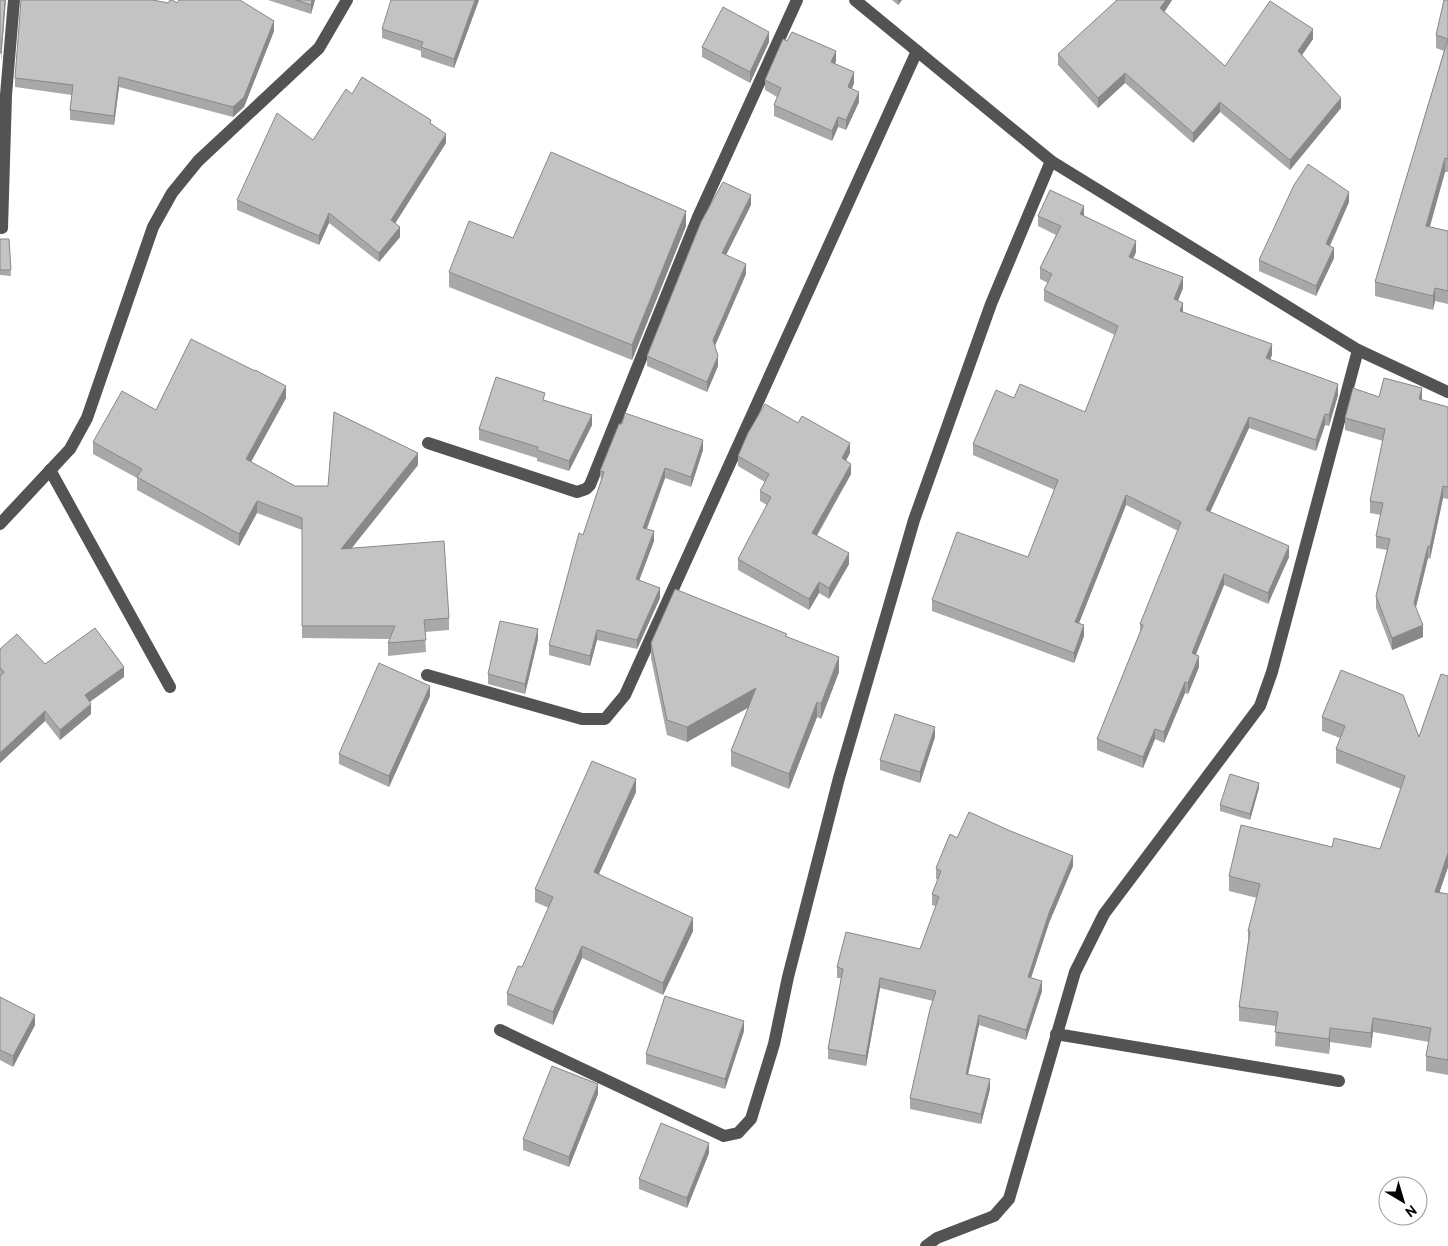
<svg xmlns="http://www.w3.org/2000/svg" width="1448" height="1246" viewBox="0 0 1448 1246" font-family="Overpass,sans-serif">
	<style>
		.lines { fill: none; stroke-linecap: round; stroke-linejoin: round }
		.minor { stroke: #535353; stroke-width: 12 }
		.wall { fill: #a8a8a8 }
		.shaded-wall { fill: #888 }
		.building { fill: #c3c3c3; stroke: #888 }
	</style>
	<rect width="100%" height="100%" fill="#fff"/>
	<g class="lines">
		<g class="minor">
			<path d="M855,0L1051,161L1358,350L1448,392"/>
			<path d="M2,228L6,95L14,0"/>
			<path d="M428,443L577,492L586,489L590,485L698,217L797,0"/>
			<path d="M50,470L170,687"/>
			<path d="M0,524L70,449L87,418L153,227L172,193L198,161L319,48L347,0"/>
			<path d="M427,675L582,719H605L625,695L917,51"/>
			<path d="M500,1030L724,1136L738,1133L751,1119L774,1044L788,977L839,778L914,520L991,304L1051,161"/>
			<path d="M1056,1034L1339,1081"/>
			<path d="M926,1246L937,1238L994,1216L1009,1199L1075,972L1104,914L1260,706L1272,672L1358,350"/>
		</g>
	</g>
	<g class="wall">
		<path d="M268,0H315L311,14Z"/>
		<path d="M479,0L454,68L421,57V51L382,38V29Z"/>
		<path d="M892,0H902L898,5Z"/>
		<path d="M1115,0H1172L1164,12L1225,66L1313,39L1302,55L1341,108L1290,170L1220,112L1193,143L1125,83L1098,108L1058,65V54L1116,1Z"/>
		<path d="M1448,0V172H1445L1430,227L1448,231V304L1435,301L1433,310L1375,296V282L1444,51L1436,48V35Z"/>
		<path d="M168,3H177L274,31L244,107L233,117L119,87L114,125L70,120V110L72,95L15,87V78Z"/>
		<path d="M769,42L750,83L702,57V47Z"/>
		<path d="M836,61L835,64L854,83L852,89L859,102L846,130L838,127L832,141L774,116V105L777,97L765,90V80Z"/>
		<path d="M352,94L431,124L446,143L395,223L400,237L379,262L329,223L319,245L237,210V200L313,140Z"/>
		<path d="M1349,202L1329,246L1334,258L1316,296L1259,271V260Z"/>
		<path d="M751,205L726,255L746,274L715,346L718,366L707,392L647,366V356Z"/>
		<path d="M1038,216H1084L1136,252L1133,259L1183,288L1178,301L1183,312L1272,355L1270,360L1338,395L1329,426L1325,425L1316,451L1249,428L1210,512L1289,557L1268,604L1224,585L1196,654L1199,667L1188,694L1185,693L1164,743L1155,739L1143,768L1097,750V739L1140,632V624L1178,531L1126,505L1079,623L1084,636L1074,663L932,611V600L1028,557L1055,490L973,455V444L1014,398L1085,412L1115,335L1044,301V290L1048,283L1040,279V268L1056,235L1038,226Z"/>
		<path d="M686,226L632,360L449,287V272L513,238Z"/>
		<path d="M0,239H9L11,276L0,275Z"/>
		<path d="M1379,397L1422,400L1448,407V499L1443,498L1430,559L1428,558L1416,607L1423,637L1392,650L1376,608V596L1387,550L1376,548V536L1381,515L1370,513V501L1383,441L1345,430V418Z"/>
		<path d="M286,398L251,462L295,486H328L418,465L352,548L449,618V630L425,632L426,652L388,656V643L390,639L302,638V530L257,513L239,546L137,490V478L93,454V442L156,410Z"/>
		<path d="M545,400L592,425L569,471L537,461V458L479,440V429Z"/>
		<path d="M703,450L691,487L665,478L647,529L654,541L639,580L660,598L637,649L597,640L590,666L549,655V645L583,535L601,481L600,471Z"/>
		<path d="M850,453L846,460L851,474L817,536L849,564L829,599L819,593L809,610L738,570V559L767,505L760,501V491L765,482L738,466V456Z"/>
		<path d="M787,637L839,672L821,719L817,717L789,789L731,766V751L748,708L687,742L667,735L651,658V643Z"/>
		<path d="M538,639L525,694L488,684V674Z"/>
		<path d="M0,649L45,664L124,677L90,702L91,714L60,740L45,721L0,763Z"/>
		<path d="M1448,676V867L1439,892L1448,894V1075L1426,1071V1056L1429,1042L1373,1032L1371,1048L1330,1042L1329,1054L1275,1046L1276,1026L1239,1021V1007L1248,942V931L1257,898L1229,891V876L1332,847L1380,849L1401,789L1336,763V749L1340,738L1322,731V717L1419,737Z"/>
		<path d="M430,696L389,787L339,764V754Z"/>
		<path d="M935,737L920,783L880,770V760Z"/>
		<path d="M1259,788L1250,820L1220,811V805Z"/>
		<path d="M636,792L598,875L693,931L663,995L582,958L553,1025L507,1005V993L522,967L549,908L535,902V889Z"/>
		<path d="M957,838L1073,866L1049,923L1031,978L1042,991L1026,1040L979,1025L968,1074L990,1089L981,1124L910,1109V1098L933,1001L880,988L866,1066L828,1059V1049L841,978H837V967L920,949L936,906L932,905V894L938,880L936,879V868Z"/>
		<path d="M0,997L35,1025L13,1067L0,1060Z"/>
		<path d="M744,1031L725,1089L646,1064V1054Z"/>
		<path d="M598,1094L569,1167L523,1150V1139Z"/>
		<path d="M709,1153L687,1208L639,1189V1179Z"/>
	</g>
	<g class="shaded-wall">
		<path d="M5,0H6L1,62V53Z"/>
		<path d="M312,0H315L311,14V5Z"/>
		<path d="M475,0H479L454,68V59Z"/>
		<path d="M898,0H902L898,5Z"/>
		<path d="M1166,0H1172L1160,19V8Z"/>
		<path d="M274,21V31L244,107L233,117V107Z"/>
		<path d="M1313,29V39L1298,61V51Z"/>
		<path d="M769,32V42L750,83V72Z"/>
		<path d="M836,51V61L831,73V62Z"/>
		<path d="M854,72V83L848,97V87Z"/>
		<path d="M1125,73V83L1098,108V98Z"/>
		<path d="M119,77V87L114,125V116Z"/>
		<path d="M859,92V102L846,130V120Z"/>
		<path d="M1341,98V108L1290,170V160Z"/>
		<path d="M1220,102V112L1193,143V133Z"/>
		<path d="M838,117V127L832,141V131Z"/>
		<path d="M446,134V143L391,230V220Z"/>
		<path d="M1445,158V172L1426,239V226Z"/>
		<path d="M1349,192V202L1326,255V244Z"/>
		<path d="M751,195V205L722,263V253Z"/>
		<path d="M1084,206V217L1080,214Z"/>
		<path d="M686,211V226L632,360V345Z"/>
		<path d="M329,213V223L319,245V236Z"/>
		<path d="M400,227V237L379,262V253Z"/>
		<path d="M1136,241V252L1129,268V257Z"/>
		<path d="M1334,248V258L1316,296V286Z"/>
		<path d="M746,264V274L713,350V340Z"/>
		<path d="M1183,277V288L1174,310V299Z"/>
		<path d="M1435,288V301L1433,310V296Z"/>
		<path d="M1183,303V314L1180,311Z"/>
		<path d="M1272,344V355L1266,369V358Z"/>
		<path d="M718,356V366L707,392V382Z"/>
		<path d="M1338,384V395L1329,426V415Z"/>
		<path d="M286,386V398L246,471V459Z"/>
		<path d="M1422,388V400L1419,399Z"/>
		<path d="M1325,414V425L1316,451V440Z"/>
		<path d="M592,415V425L569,471V461Z"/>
		<path d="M1249,417V428L1206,521V510Z"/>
		<path d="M703,440V450L691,487V477Z"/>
		<path d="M850,443V453L842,468V458Z"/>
		<path d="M418,453V465L341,561V549Z"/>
		<path d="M851,464V474L812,543V533Z"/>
		<path d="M665,468V478L643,538V528Z"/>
		<path d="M1443,486V498L1430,559V547Z"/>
		<path d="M1126,495V505L1075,633V622Z"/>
		<path d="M257,501V513L239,546V534Z"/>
		<path d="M654,531V541L636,589V579Z"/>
		<path d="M1289,546V557L1268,604V593Z"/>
		<path d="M1428,546V558L1414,615V603Z"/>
		<path d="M849,553V564L829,599V588Z"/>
		<path d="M1224,574V585L1192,664V653Z"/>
		<path d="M819,582V593L809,610V599Z"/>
		<path d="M660,588V598L637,649V640Z"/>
		<path d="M1084,625V636L1074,663V653Z"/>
		<path d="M1423,625V637L1392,650V638Z"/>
		<path d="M538,629V639L525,694V684Z"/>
		<path d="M597,630V640L590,666V656Z"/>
		<path d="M1199,656V667L1188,694V683Z"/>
		<path d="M839,657V672L821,719V704Z"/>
		<path d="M124,667V677L85,705V695Z"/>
		<path d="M1185,682V693L1164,743V732Z"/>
		<path d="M430,686V696L389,787V776Z"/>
		<path d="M756,688V703L687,742V727Z"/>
		<path d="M817,702V717L789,789V774Z"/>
		<path d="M91,704V714L60,740V730Z"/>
		<path d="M45,711V721L0,763V753Z"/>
		<path d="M935,727V737L920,783V772Z"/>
		<path d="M1155,729V739L1143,768V757Z"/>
		<path d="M636,779V792L594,885V872Z"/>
		<path d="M1259,783V788L1250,820V814Z"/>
		<path d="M1448,853V867L1435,906V892Z"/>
		<path d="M1073,856V866L1049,923L1028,987V977L1049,913Z"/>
		<path d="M693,918V931L663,995V983Z"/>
		<path d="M582,946V958L553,1025V1012Z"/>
		<path d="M880,978V988L866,1066V1056Z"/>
		<path d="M1042,981V991L1026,1040V1030Z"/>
		<path d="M35,1015V1025L13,1067V1056Z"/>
		<path d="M979,1015V1025L966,1084V1074Z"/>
		<path d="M1373,1018V1032L1371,1048V1033Z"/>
		<path d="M744,1021V1031L725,1089V1079Z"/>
		<path d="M1330,1028V1042L1329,1054V1039Z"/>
		<path d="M990,1079V1089L981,1124V1114Z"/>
		<path d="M598,1084V1094L569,1167V1157Z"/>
		<path d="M709,1143V1153L687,1208V1198Z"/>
	</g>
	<g class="building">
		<path d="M0,0H5L1,53H0Z"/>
		<path d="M21,0H153L168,3L170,0H172L177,3L179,0H240L274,21L244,97L233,107L119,77L114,116L70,110L73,85L15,78Z"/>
		<path d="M296,0H312L311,5Z"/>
		<path d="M391,0H475L454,59L421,47L423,42L382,29Z"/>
		<path d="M1117,0H1166L1160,8L1225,66L1270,1L1313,29L1298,51L1341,98L1290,160L1220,102L1193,133L1125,73L1098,98L1058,54Z"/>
		<path d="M1444,0H1448V39L1436,35Z"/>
		<path d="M723,7L769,32L750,72L702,47Z"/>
		<path d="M792,32L836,51L831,62L854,72L848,87L859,92L846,120L838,117L832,131L774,105L781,88L765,80L783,39L787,41Z"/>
		<path d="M1448,39V159L1445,158L1426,226L1448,231V291L1435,288L1433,296L1375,282Z"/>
		<path d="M362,77L431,120L430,123L446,134L391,220L400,227L379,253L329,213L319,236L237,200L277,113L313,140L346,89L352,94Z"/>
		<path d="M551,152L686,211L632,345L449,272L469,221L513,238Z"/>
		<path d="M1308,164L1349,192L1326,244L1334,248L1316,286L1259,260L1294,185Z"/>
		<path d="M723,182L751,195L722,253L746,264L713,340L718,356L707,382L647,356L701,222Z"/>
		<path d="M1050,190L1084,206L1080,214L1136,241L1129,257L1183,277L1174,299L1183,303L1180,311L1272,344L1266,358L1338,384L1329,415L1325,414L1316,440L1249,417L1206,510L1289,546L1268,593L1224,574L1192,653L1199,656L1188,683L1185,682L1164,732L1155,729L1143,757L1097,739L1143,625L1140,624L1181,522L1126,495L1075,622L1084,625L1074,653L932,600L957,532L1028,557L1058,480L973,444L996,390L1014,398L1020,384L1085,412L1118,326L1044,290L1052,274L1040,268L1061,226L1038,216Z"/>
		<path d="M0,239H9L11,270H0Z"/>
		<path d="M191,339L255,371V370L286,386L246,459L295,486H328L334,412L418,453L341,549L444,541L449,618L424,620L426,640L388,643L395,626H302V518L257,501L239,534L137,477L142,469L93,442L122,391L156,410Z"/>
		<path d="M496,377L545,393L543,400L592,415L569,461L537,450L538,447L479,429Z"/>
		<path d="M1384,378L1422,388L1419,399L1448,407V487L1443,486L1430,547L1428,546L1414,603L1423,625L1392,638L1376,596L1390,539L1376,536L1383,503L1370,501L1385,429L1345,418L1353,388L1379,397Z"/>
		<path d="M765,404L798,423L802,416L850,443L842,458L851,464L812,533L849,553L829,588L819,582L809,599L738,559L771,497L760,491L769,474L738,456L748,433Z"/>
		<path d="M625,413L703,440L691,477L665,468L643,528L654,531L636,579L660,588L637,640L597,630L590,656L549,645L579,533L583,535L604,472L600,471L619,424H622Z"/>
		<path d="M675,589L787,634L785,636L839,657L821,704L817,702L789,774L731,751L756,688L687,727L667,720L651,643Z"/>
		<path d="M500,621L538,629L525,684L488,674Z"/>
		<path d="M95,628L124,667L85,695L91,704L60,730L45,711L0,753V677L4,672L0,668V649L17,634L45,664Z"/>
		<path d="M379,663L430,686L389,776L339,754Z"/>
		<path d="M1341,670L1403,695L1419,737L1441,674L1448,676V853L1435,892L1448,894V1060L1426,1056L1431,1028L1373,1018L1371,1033L1330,1028L1329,1039L1275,1032L1278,1012L1239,1007L1250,931H1248L1260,884L1229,876L1241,825L1332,847L1334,838L1380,849L1405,776L1336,749L1345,726L1322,717Z"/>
		<path d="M895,714L935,727L920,772L880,760Z"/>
		<path d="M592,761L636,779L594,872L693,918L663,983L582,946L553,1012L507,993L518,966L522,967L553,897L535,889Z"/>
		<path d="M1230,774L1259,783L1250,814L1220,805Z"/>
		<path d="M969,812L1008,830L1073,856L1049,913L1028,977L1042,981L1026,1030L979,1015L966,1074L990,1079L981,1114L910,1098L930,1009L936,991L880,978L866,1056L828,1049L843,969L837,967L846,932L920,949L939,897L932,894L941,871L936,868L950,834L957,838Z"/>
		<path d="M665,996L744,1021L725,1079L646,1054Z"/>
		<path d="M0,997L35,1015L13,1056L0,1050Z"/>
		<path d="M552,1066L598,1084L569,1157L523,1139Z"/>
		<path d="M661,1123L709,1143L687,1198L639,1179Z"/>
	</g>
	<g transform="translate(1403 1201) rotate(142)"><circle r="24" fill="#ffffff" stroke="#999999"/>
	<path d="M0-4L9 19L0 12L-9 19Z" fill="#000000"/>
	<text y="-8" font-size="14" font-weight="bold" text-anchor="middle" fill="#000000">N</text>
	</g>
</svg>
